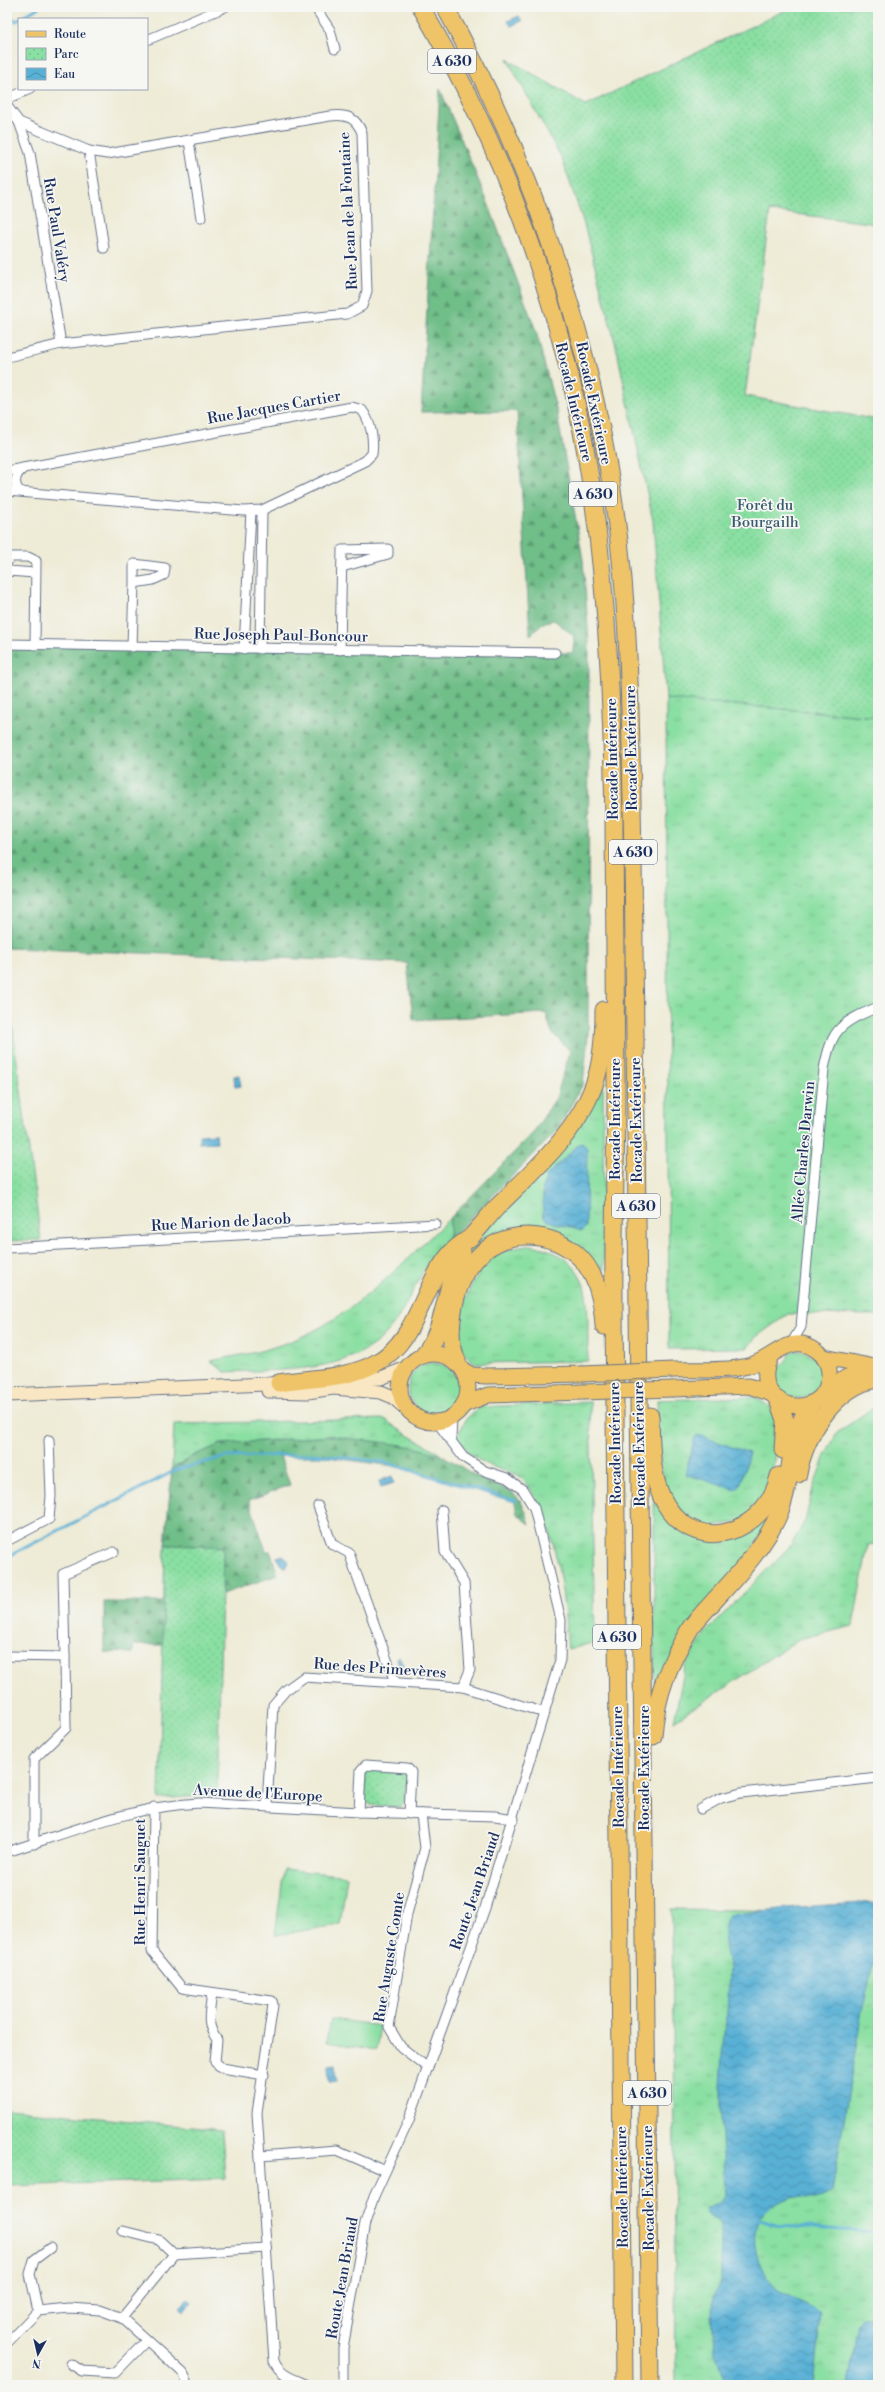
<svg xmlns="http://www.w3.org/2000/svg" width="885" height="2392" viewBox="0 0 885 2392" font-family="'Libre Bodoni',serif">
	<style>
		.grass { fill: url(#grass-tufts); stroke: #528780 }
		.forest { fill: url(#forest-firs); stroke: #457673 }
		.park { fill: url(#park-dots); stroke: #528780 }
		.pitch { fill: #8adfa2; stroke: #528780 }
		.water { fill: url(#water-waves); stroke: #3a709a }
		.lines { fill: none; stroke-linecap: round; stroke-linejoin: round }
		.stream { stroke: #58b0d5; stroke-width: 3 }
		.minor-casing { stroke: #657188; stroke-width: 11 }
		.secondary-casing { stroke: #657188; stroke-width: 15 }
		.primary-casing { stroke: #657188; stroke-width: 17 }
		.motorway-casing { stroke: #657188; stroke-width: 19 }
		.minor { stroke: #fff; stroke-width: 9 }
		.secondary { stroke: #f9e7c3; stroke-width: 13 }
		.primary { stroke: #efc469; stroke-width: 15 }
		.motorway { stroke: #efc469; stroke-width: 17 }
		.primary-bridge-casing { stroke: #657188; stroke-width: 17; stroke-linecap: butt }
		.primary-bridge { stroke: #efc469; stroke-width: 15 }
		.labels { text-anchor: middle; stroke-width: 3.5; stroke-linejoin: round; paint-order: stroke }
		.shield { fill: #f6f6f2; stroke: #5d6b8a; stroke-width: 1 }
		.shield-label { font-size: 14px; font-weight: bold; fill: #1b2f5e }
		.street-label { font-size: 15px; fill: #1b2f5e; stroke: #f6f6f2 }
		.park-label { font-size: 15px; fill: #375b6f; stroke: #f6f6f2 }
	</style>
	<defs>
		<pattern id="grass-tufts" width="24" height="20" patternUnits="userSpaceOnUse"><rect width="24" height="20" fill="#8adfa2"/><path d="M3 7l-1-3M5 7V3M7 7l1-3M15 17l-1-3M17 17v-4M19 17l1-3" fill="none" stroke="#76c08e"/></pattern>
		<pattern id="forest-firs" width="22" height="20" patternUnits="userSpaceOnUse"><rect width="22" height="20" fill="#6fbe88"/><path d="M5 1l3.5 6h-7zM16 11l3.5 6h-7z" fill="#5a9b72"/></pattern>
		<pattern id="park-dots" width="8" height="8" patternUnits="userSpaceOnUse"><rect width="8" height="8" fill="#8adfa2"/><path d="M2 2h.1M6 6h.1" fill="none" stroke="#76c08e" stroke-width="1.8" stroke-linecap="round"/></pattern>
		<pattern id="water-waves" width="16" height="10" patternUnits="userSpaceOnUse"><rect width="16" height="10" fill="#58b0d5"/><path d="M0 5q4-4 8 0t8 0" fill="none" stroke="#4890b0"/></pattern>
	</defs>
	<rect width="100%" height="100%" fill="#f6f6f2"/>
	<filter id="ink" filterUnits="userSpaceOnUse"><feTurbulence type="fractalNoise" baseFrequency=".025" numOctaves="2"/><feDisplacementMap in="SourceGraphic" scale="8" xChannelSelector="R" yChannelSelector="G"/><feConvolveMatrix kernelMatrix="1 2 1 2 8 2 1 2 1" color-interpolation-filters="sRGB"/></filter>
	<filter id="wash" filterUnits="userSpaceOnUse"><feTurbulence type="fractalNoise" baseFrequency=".012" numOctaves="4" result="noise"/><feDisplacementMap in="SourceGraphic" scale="16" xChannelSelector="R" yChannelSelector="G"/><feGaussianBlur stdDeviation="0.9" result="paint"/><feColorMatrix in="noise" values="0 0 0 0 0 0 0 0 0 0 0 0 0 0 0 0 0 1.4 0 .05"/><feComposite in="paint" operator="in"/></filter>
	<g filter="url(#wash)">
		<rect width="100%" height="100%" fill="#eeebd6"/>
		<g class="grass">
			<path d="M666,699L878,717V1315L788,1314L756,1337L747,1348L669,1349Z"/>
			<path d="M603,1081L604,1286L597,1270L527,1230L456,1274L472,1246Z"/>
			<path d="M450,1218L449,1240C421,1266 415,1291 396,1321C360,1376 283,1369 225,1372L211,1361C232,1356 254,1354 274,1347C346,1326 397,1268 450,1218Z"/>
			<path d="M532,1245C599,1261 586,1304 588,1361L476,1363C439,1344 469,1276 494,1257C505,1249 519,1247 532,1245Z"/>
			<path d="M795,1351C805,1351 814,1355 819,1364C839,1400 768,1416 774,1369C783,1366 788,1360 790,1352Z"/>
			<circle cx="433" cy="1388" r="25"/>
			<path d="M755,1397L770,1407L776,1416L777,1429L773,1472L765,1494L742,1521L712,1527L696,1522L683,1515L666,1492L659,1454L657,1400Z"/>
			<path d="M590,1402L595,1642L568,1650C564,1601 557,1510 519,1476C515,1473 507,1472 502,1470C481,1463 468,1456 457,1436L467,1418L480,1407Z"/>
			<path d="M878,1404V1543L868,1545L853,1626L799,1639L674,1721L685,1666L705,1633L791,1545L805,1521L813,1488L824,1458L837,1433Z"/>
			<path d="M385,1419C403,1435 425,1442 444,1457L420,1449L332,1436L221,1444L193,1456L172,1469L174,1424Z"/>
			<path d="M654,1495L708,1538L771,1507V1521L654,1692Z"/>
			<path d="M284,1869L347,1876L340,1925L275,1935Z"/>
			<path d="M672,1909L878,1912V2385H676Z"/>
		</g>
		<g class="forest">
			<path d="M440,89L488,203L536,331L557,413L583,560L589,643L588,1036L583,1084L556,1132L449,1240L450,1218L533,1133L556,1098L570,1051L552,1033L546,1013L413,1020L407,963L7,948V644L573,653L574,636L554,620L545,622L530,635L517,411L421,412Z"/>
			<path d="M332,1436C368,1442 409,1442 443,1456C456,1462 467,1472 480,1478C511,1493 518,1486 530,1524L517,1514L515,1502L393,1466L320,1456H280L290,1485L249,1500L266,1551H270L278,1575L222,1594L223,1547L165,1545L172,1469L193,1456L221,1444Z"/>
			<path d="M104,1602H164L163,1645H133V1653L104,1652Z"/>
		</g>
		<g class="park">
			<path d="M792,7H878V224L770,211L745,396L878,420V717L666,699L653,521L616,346L584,224L562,159L507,59L586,105Z"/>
			<path d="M7,987L41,1240L7,1241Z"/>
			<path d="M165,1545L223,1547L217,1795L159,1799Z"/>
			<path d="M369,1769L405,1772L407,1775L405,1800L400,1807L370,1805L365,1800L366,1772Z"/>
			<path d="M7,2109L222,2130L225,2179L7,2186Z"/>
		</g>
		<path class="pitch" d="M331,2019L380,2026L376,2050L327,2042Z"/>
		<g class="water">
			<path d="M519,16L522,21L511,26L508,21Z"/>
			<path d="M239,1075L241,1086L235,1087L234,1076Z"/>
			<path d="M216,1134L217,1142L199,1143V1135Z"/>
			<path d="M582,1143L587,1148L586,1227L582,1231L548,1221L543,1216V1185L547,1175L579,1144Z"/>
			<path d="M698,1435L749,1453L740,1486L736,1490L685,1474L695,1437Z"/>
			<path d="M392,1476L394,1483L381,1487L379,1481Z"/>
			<path d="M283,1555L288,1562L285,1568L280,1564L277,1557Z"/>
			<path d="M399,1656L404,1667L401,1668L399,1666L397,1658Z"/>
			<path d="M878,1902V1943L861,2016L832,2192C828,2194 822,2198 818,2198C807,2199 799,2193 788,2198C780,2201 767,2209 762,2215C745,2236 760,2278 781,2292C793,2301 809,2304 821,2314L813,2385H726L714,2352L712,2306L713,2297L721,2283V2233L719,2222L707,2212L705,2208L720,2202L725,2195C724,2160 720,2124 721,2089C722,2049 729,2010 729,1971C729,1951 718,1933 729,1915L796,1907Z"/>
			<path d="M336,2064L337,2081L330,2082L329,2065Z"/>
			<path d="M188,2299L192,2303L184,2311L180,2307Z"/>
			<path d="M862,2318H878V2385H848L858,2324Z"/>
		</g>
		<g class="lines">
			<g class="stream">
				<path d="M7,15L16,21L39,7"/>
				<path d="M7,1557L178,1469L225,1457L313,1454L383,1462L516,1501"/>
				<path d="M757,2219L779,2226L878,2232"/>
			</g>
		</g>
	</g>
	<g filter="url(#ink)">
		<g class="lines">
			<g class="minor-casing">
				<g id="minor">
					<path d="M315,7L330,30L335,49"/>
					<path d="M147,40L225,7"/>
					<path d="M7,99L30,89"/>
					<path d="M7,106L19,122L89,151L107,154L330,116C346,114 356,117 362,133L367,291L362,306L347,314L61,344L7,357"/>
					<path d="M19,122L30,153L61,344"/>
					<path d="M189,141L201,218"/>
					<path d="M89,151L104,248"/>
					<path d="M7,471L352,407L362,410C371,422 374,439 372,454L365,461L262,510L244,511L7,491"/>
					<path d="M23,492L18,490C13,480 16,474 24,468"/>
					<path d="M7,562L10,557H28L36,561L35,645"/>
					<path d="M7,568L8,571L35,573"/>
					<path d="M7,644L555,653"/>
					<path d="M132,647L134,583L153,580L164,575L165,568L134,564V583"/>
					<path d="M244,649L251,511"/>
					<path d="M260,649L262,510"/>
					<path d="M340,650L342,550L388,549V554L342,567"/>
					<path d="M7,1248L436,1224"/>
					<path d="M791,1344L801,1327L824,1069C832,1028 840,1023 878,1007"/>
					<path d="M451,1439L452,1417"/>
					<path d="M318,1506L332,1544L349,1553L395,1682"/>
					<path d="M442,1510L445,1552L464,1583L470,1670L463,1687"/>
					<path d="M7,1541L49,1519L51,1496L49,1440"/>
					<path d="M7,1656L65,1657L66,1728L34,1759V1844"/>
					<path d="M65,1657L63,1574L114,1552"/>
					<path d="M267,1806L273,1705L286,1690L304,1677L463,1687L545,1713"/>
					<path d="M154,1807L152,1951L182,1988L272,2001L273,2005L257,2113L274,2361C280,2376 294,2379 308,2385"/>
					<path d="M701,1809L721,1798L741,1793L878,1778"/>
					<path d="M359,1812L361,1770L366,1765L407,1768L411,1772L409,1814"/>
					<path d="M421,1814L425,1848L407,1914L389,2027L401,2047L428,2068"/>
					<path d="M7,1852C70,1832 133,1806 199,1803L359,1812L495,1816L514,1819"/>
					<path d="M212,1993C210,2012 205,2023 217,2040L215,2062L222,2068L264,2075"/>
					<path d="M260,2156L337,2150L385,2171"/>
					<path d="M123,2231L159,2240L174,2254"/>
					<path d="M38,2311L30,2274L34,2260L50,2248"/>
					<path d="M122,2318L174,2254L266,2248"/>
					<path d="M7,2343L38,2311L69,2308L100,2310L122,2318L183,2373L189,2385"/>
					<path d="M71,2364L82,2371L115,2373L146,2341"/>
					<path d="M343,2385V2348L365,2223L374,2196L409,2120L485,1908L560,1660L561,1620L534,1508L523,1490L507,1478L485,1471L463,1457L437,1422"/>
				</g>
			</g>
			<g class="secondary-casing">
				<g id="secondary">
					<path d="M340,1380L381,1378L404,1369"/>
					<path d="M268,1391L308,1392L333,1388L381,1392L393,1397L404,1407"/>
					<path d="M7,1395L289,1383"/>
				</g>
			</g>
			<g class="primary-casing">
				<g id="primary">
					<circle cx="434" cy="1388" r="34"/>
					<path d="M824,1357L875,1367"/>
					<path d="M463,1370L472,1375L486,1376L582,1374"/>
					<path d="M673,1370C697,1369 725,1372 748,1366C772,1360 791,1331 816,1350C824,1355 830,1366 829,1376C825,1426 745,1409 771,1356"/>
					<path d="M673,1389L749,1386L772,1394"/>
					<path d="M826,1390L847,1377L878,1367"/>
					<path d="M463,1405L488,1395L583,1392"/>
				</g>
			</g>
			<g class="motorway-casing">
				<g id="motorway">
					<path d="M421,7C506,153 566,316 591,484C608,596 612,709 614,822C615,911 616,1000 616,1088C616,1161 613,1234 614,1307C617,1666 621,2026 624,2385"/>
					<path d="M445,7C542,182 605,379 623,579C631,672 631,765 633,858L650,2385"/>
					<path d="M423,1355C446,1331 445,1282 462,1251"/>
					<path d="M458,1363C450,1346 450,1331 453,1312C456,1289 466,1267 484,1251C516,1224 570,1235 590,1271C600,1288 603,1306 604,1326"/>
					<path d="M279,1383C310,1378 348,1379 376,1363C419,1339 421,1286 452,1252C457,1246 465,1242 471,1237C480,1227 488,1217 497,1207C534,1170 580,1131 596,1079C603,1056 604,1033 604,1010"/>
					<path d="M778,1400L785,1420L783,1450"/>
					<path d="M650,1416C651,1444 650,1479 666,1505C699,1558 767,1531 779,1476"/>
					<path d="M798,1474C804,1436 836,1384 878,1379"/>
					<path d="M653,1736C656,1694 669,1663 691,1627C720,1592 763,1554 780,1511C795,1473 785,1441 811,1404"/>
				</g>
			</g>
			<use href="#minor" class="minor"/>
			<use href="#secondary" class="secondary"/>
			<use href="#primary" class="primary"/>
			<use href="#motorway" class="motorway"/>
			<g class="primary-bridge-casing">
				<g id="primary-bridge">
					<path d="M582,1374L673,1370"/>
					<path d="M583,1392L673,1389"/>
				</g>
			</g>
			<use href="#primary-bridge" class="primary-bridge"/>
		</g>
	</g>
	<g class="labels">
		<g class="shield">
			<rect x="428" y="49" width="48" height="24" rx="3"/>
			<rect x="569" y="482" width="48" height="24" rx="3"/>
			<rect x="609" y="840" width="48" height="24" rx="3"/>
			<rect x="612" y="1194" width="48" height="24" rx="3"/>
			<rect x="593" y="1625" width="48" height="24" rx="3"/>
			<rect x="623" y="2081" width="48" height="24" rx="3"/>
		</g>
		<g class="shield-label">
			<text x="452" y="66">A 630</text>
			<text x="593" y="499">A 630</text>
			<text x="633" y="857">A 630</text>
			<text x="636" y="1211">A 630</text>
			<text x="617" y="1642">A 630</text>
			<text x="647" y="2098">A 630</text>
		</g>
		<g class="street-label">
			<text transform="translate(348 211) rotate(-93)" y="5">Rue Jean de la Fontaine</text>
			<text transform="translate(57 230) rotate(81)" y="5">Rue Paul Valéry</text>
			<text transform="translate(574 402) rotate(77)" y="5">Rocade Intérieure</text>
			<text transform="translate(594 403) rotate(78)" y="5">Rocade Extérieure</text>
			<text transform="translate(274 407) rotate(-10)" y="5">Rue Jacques Cartier</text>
			<text transform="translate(281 635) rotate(1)" y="5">Rue Joseph Paul-Boncour</text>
			<text transform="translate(631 748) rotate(-91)" y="5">Rocade Extérieure</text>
			<text transform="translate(612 759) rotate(-91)" y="5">Rocade Intérieure</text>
			<text transform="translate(615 1119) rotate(-90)" y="5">Rocade Intérieure</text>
			<text transform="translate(636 1120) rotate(-91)" y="5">Rocade Extérieure</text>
			<text transform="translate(803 1152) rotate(-85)" y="5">Allée Charles Darwin</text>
			<text transform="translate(221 1222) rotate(-3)" y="5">Rue Marion de Jacob</text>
			<text transform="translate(615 1443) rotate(-91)" y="5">Rocade Intérieure</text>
			<text transform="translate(639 1444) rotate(-91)" y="5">Rocade Extérieure</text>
			<text transform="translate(380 1668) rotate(4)" y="5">Rue des Primevères</text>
			<text transform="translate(618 1767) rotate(-91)" y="5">Rocade Intérieure</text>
			<text transform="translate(644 1768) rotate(-90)" y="5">Rocade Extérieure</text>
			<text transform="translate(258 1793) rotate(3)" y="5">Avenue de l'Europe</text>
			<text transform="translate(140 1882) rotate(-90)" y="5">Rue Henri Sauguet</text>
			<text transform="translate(475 1891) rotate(-71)" y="5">Route Jean Briaud</text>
			<text transform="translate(389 1957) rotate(-81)" y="5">Rue Auguste Comte</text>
			<text transform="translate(622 2187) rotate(-91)" y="5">Rocade Intérieure</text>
			<text transform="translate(648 2188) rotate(-91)" y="5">Rocade Extérieure</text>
			<text transform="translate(342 2278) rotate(-80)" y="5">Route Jean Briaud</text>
		</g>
		<g class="park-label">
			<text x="765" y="510">Forêt du<tspan x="765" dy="17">Bourgailh</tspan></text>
		</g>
	</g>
	<rect width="885" height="2392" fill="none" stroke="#f6f6f2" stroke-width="24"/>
	<rect x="18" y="18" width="130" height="72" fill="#f6f6f2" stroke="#9ea6b7"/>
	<rect x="26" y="31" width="20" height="6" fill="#efc469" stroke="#9ea6b7"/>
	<text x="54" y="38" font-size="12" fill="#1b2f5e">Route</text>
	<rect x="26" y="48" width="20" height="12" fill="url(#park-dots)" stroke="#9ea6b7"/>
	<text x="54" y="58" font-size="12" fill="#1b2f5e">Parc</text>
	<rect x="26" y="68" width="20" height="12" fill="url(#water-waves)" stroke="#9ea6b7"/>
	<text x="54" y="78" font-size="12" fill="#1b2f5e">Eau</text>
	<g transform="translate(38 2354) rotate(188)" stroke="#f6f6f2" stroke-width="3" paint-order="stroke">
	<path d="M0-3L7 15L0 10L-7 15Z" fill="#1b2f5e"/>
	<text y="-6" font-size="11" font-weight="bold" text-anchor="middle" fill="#1b2f5e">N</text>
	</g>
</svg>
